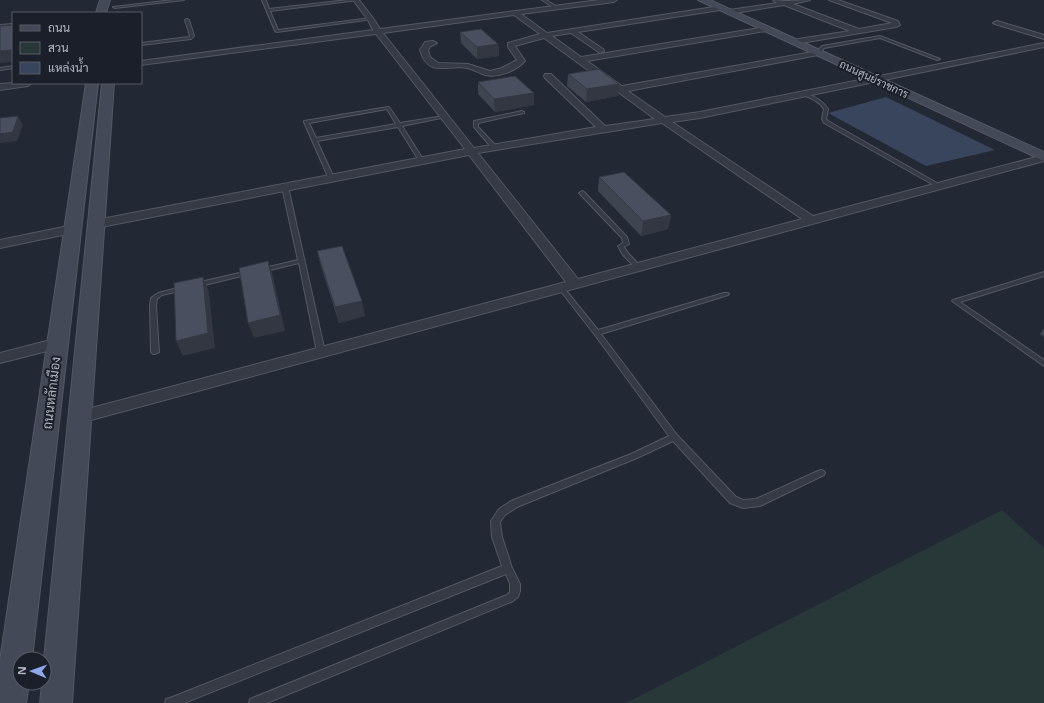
<svg xmlns="http://www.w3.org/2000/svg" width="1044" height="703" viewBox="0 0 1044 703" font-family="'Noto Sans',Sarabun,sans-serif">
	<style>
		.green { fill: #283839 }
		.water { fill: #39455c }
		.lines { fill: none; stroke-linecap: round; stroke-linejoin: round }
		.lane-casing { stroke: #535863; stroke-width: 2 }
		.street-casing { stroke: #535863; stroke-width: 2 }
		.secondary-casing { stroke: #535863; stroke-width: 2 }
		.lane { fill: #353a45; fill-rule: evenodd }
		.street { fill: #353a45; fill-rule: evenodd }
		.secondary { fill: #444957; fill-rule: evenodd }
		.wall { fill: #3f4451 }
		.shaded-wall { fill: #333742 }
		.building { fill: #494f5e; stroke: #333742 }
		.labels { text-anchor: middle; stroke-width: 4; stroke-linejoin: round; paint-order: stroke }
		.far-street-label { font-size: 11px; fill: #b0b5c2; stroke: #1b1f29 }
		.street-label { font-size: 13px; fill: #b0b5c2; stroke: #1b1f29 }
	</style>
	<rect width="100%" height="100%" fill="#222834"/>
	<path class="green" d="M1002,510L1044,548V703H626Z"/>
	<path class="water" d="M886,97L995,150L926,166L828,113Z"/>
	<g class="lines">
		<g class="lane-casing">
			<g id="lane">
				<path d="M173,0H184L115,8L113,7Z"/>
				<path d="M262,0H266L269,9L348,0H358L270,11L278,30L371,18L373,19L277,32L275,31Z"/>
				<path d="M542,0H546L559,8L556,9Z"/>
				<path d="M187,19L189,20L194,36L191,39L141,45V43L189,37L190,36L185,20Z"/>
				<path d="M13,24V26L0,27V25Z"/>
				<path d="M880,36L940,59L937,60L880,38L824,48L819,54L816,53L822,46Z"/>
				<path d="M13,66V68L0,70V68Z"/>
				<path d="M804,93C814,96 822,100 828,109L826,119L828,121L944,187L943,188H939L824,123L822,119L824,109C819,101 811,98 803,95L802,94Z"/>
				<path d="M388,107H389L400,123L444,116L446,117L402,126L424,161V162H420L398,127L317,141L334,178L329,179L304,122V121ZM387,109L396,124L316,138L309,123Z"/>
				<path d="M522,111L524,112V113L478,123V127L496,146V148H492L474,127V121Z"/>
				<path d="M285,185L288,187L325,352L321,354L317,352L299,263L262,272L259,270L260,269L298,260L282,187Z"/>
				<path d="M582,191L584,192L627,237L629,244L624,247L628,253L641,267L642,268L641,269H637L623,255L618,246L623,243L622,238L580,194L579,193Z"/>
				<path d="M248,271L250,272L251,273L250,274L196,287L193,285L196,283Z"/>
				<path d="M1044,272V276L960,302L1044,360V366L952,301L953,300Z"/>
				<path d="M182,287L185,289L184,290L162,295L157,299L156,306L159,352L155,354H153L151,352L150,306L151,298L158,293Z"/>
				<path d="M562,287L564,288L598,330L724,293H728L729,294L728,295L601,334L677,435L736,497L743,500L756,499L818,471L821,470L824,471L825,473L824,475L760,506L743,508L730,503L673,441L637,458L517,507L505,515L500,522L502,537L512,568L520,584V591L518,597L513,601L267,703H249L250,699L507,595L510,592V584L506,574L184,703H165L166,699L170,698L502,566L492,537L491,521L499,509L511,501L631,454L669,436L595,335L560,290L559,289Z"/>
			</g>
		</g>
		<g class="street-casing">
			<g id="street">
				<path d="M353,0H359L373,18L380,29L599,0H617L614,2L521,14L547,33L720,6L723,8L720,10L578,32L603,49L604,51L600,53L571,33L552,36L581,57L766,27L770,29L766,31L587,61L622,86L818,51L822,53L818,55L628,91L665,117L700,112L1044,43V47L700,118L672,122L813,216L1044,155V161L80,423L74,421L72,417L74,413L80,411L566,282L469,155L96,228L92,227L90,224L92,221L96,220L465,149L376,34L141,65V61L373,30L368,20ZM514,15L540,34L508,43V47L517,60L502,68L490,71L468,64L438,63L430,57L428,50L431,46L437,43L433,41L425,42L420,50C428,78 447,64 467,68C473,69 479,73 485,75C498,78 516,71 525,61L515,46L544,38L655,119L605,126L551,74H545L544,76L545,78L596,127L474,148L383,33ZM662,123L802,219L578,279L478,153Z"/>
				<path d="M773,0L786,1L810,0L793,4L859,29L892,23L829,0H838L898,21L900,25L896,27L795,44H792V40L850,31L784,5L729,14L726,12L729,10L777,3Z"/>
				<path d="M997,21L1044,35V39L995,24L993,23Z"/>
				<path d="M13,83H32L28,86L0,90V84Z"/>
				<path d="M73,225L77,226L79,229L77,232L0,248V240Z"/>
				<path d="M58,338L63,339L65,343L63,347L0,363V353Z"/>
			</g>
		</g>
		<g class="secondary-casing">
			<g id="secondary">
				<path d="M100,0H110L106,13H96Z"/>
				<path d="M698,0H710L1044,152V161Z"/>
				<path d="M86,83H98L32,659H20V683H29L26,703H0V660Z"/>
				<path d="M102,83H114L72,703H40L42,683H44V659Z"/>
			</g>
		</g>
		<use href="#lane" class="lane"/>
		<use href="#street" class="street"/>
		<use href="#secondary" class="secondary"/>
	</g>
	<g class="wall">
		<path d="M460,32L498,44L499,56L477,59L461,43Z"/>
		<path d="M568,74L618,96L586,102L567,86Z"/>
		<path d="M478,82L534,105L495,112L478,94Z"/>
		<path d="M599,177L671,215L668,229L641,236L598,191Z"/>
		<path d="M317,251L365,316L339,323L321,266Z"/>
		<path d="M1044,328V337L1040,334Z"/>
	</g>
	<g class="shaded-wall">
		<path d="M498,44L499,56L477,59V47Z"/>
		<path d="M13,50V62L0,63V51Z"/>
		<path d="M619,84L618,96L586,102L587,89Z"/>
		<path d="M534,93V105L495,112L494,99Z"/>
		<path d="M18,116L23,125L17,141L0,143V134Z"/>
		<path d="M671,215L668,229L641,236L643,221Z"/>
		<path d="M268,261L273,276L285,331L254,338L248,323Z"/>
		<path d="M203,277L209,292L215,348L183,356L176,341Z"/>
		<path d="M362,301L365,316L339,323L335,307Z"/>
	</g>
	<g class="building">
		<path d="M13,25V50L0,51V26Z"/>
		<path d="M481,29L498,44L477,47L460,32Z"/>
		<path d="M599,69L619,84L587,89L568,74Z"/>
		<path d="M515,76L534,93L494,99L478,82Z"/>
		<path d="M18,116L13,132L0,134V118Z"/>
		<path d="M624,172L671,215L643,221L599,177Z"/>
		<path d="M342,246L362,301L335,307L317,251Z"/>
		<path d="M268,261L280,315L248,323L239,268Z"/>
		<path d="M203,277L208,333L176,341L174,283Z"/>
	</g>
	<g class="labels">
		<g class="far-street-label">
			<text transform="translate(874 79) rotate(25)" y="4">ถนนศูนย์ราชการ</text>
		</g>
		<g class="street-label">
			<text transform="translate(51 393) rotate(-83)" y="5">ถนนหลักเมือง</text>
		</g>
	</g>
	<rect x="12" y="12" width="130" height="72" fill="#1b1f29" stroke="#575b66"/>
	<rect x="20" y="25" width="20" height="6" fill="#444957" stroke="#575b66"/>
	<text x="48" y="32" font-size="12" fill="#b0b5c2">ถนน</text>
	<rect x="20" y="42" width="20" height="12" fill="#283839" stroke="#575b66"/>
	<text x="48" y="52" font-size="12" fill="#b0b5c2">สวน</text>
	<rect x="20" y="62" width="20" height="12" fill="#39455c" stroke="#575b66"/>
	<text x="48" y="72" font-size="12" fill="#b0b5c2">แหล่งน้ำ</text>
	<g transform="translate(32 671) rotate(272)"><circle r="19" fill="#1b1f29" stroke="#575b66"/>
	<path d="M0-3L7 15L0 10L-7 15Z" fill="#8ca8ea"/>
	<text y="-6" font-size="11" font-weight="bold" text-anchor="middle" fill="#b0b5c2">N</text>
	</g>
</svg>
